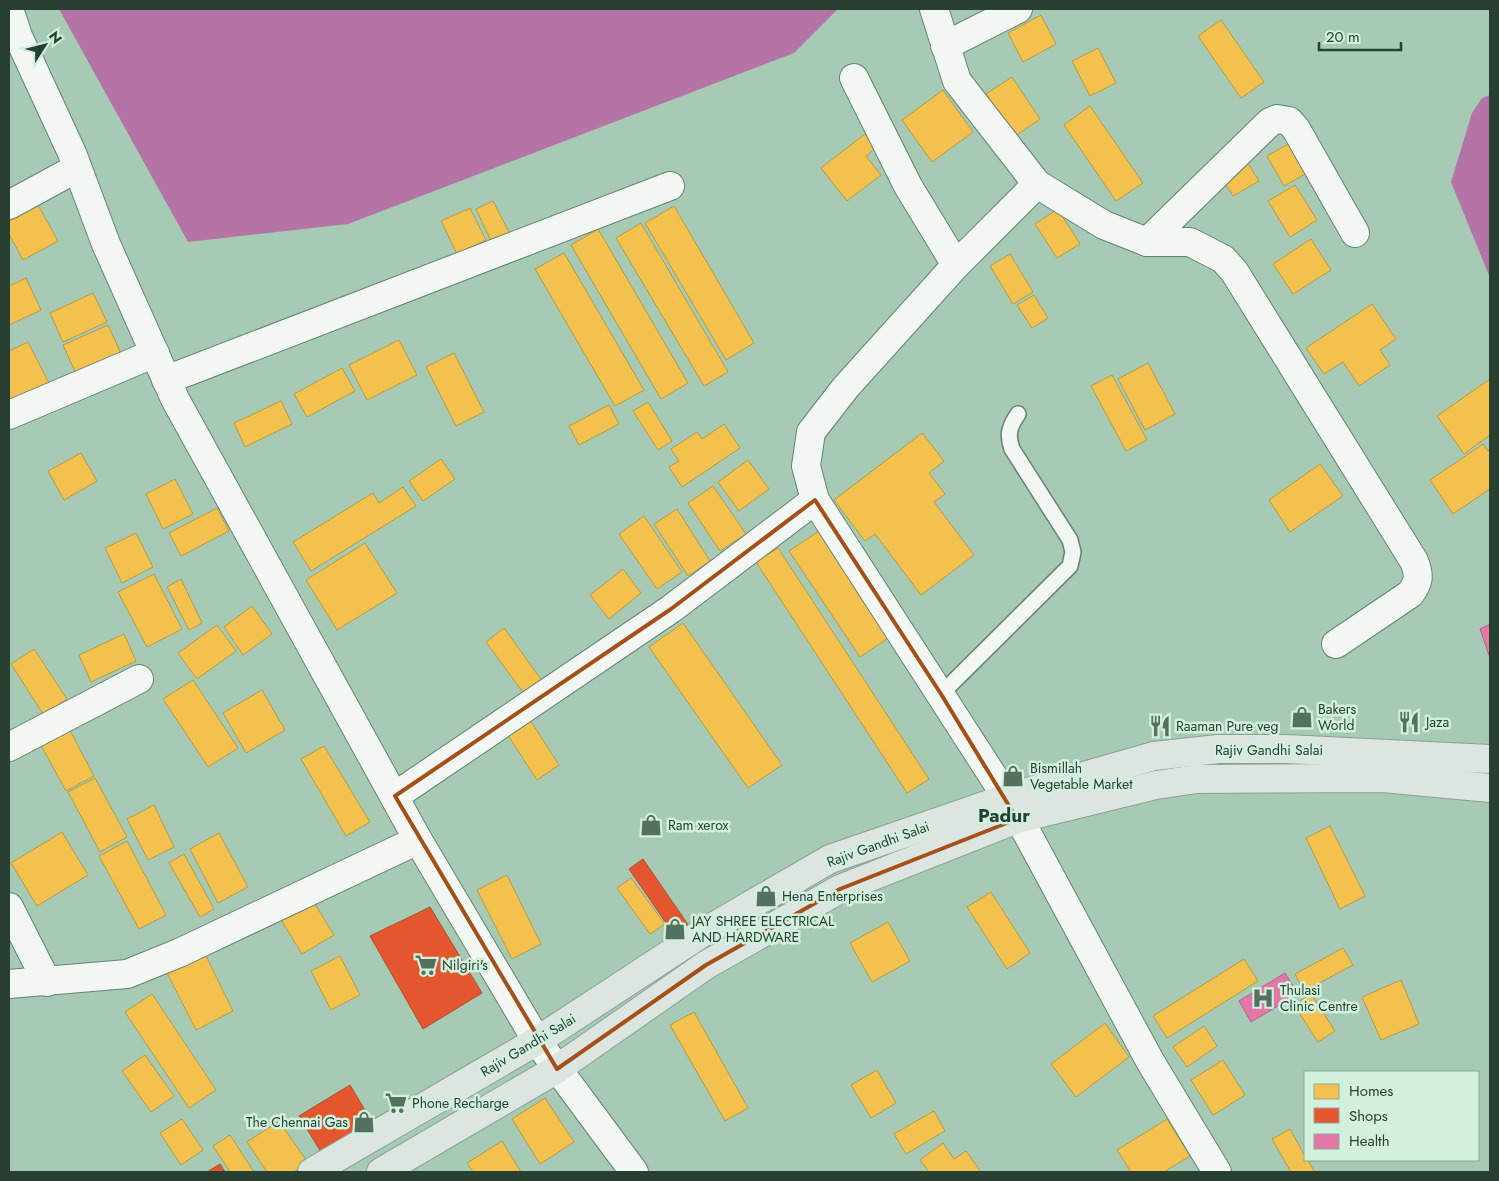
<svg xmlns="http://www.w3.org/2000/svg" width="1499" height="1181" viewBox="0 0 1499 1181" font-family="Jost,sans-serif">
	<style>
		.water { fill: #b475a6 }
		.homes { fill: #f2c14e; stroke: #b59a45 }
		.shops { fill: #e4572e; stroke: #ab502f }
		.health { fill: #e377a8; stroke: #ab6684 }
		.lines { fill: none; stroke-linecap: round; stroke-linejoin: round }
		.service-casing { stroke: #668272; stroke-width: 18 }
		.minor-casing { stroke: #668272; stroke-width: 30 }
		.tertiary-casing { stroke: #668272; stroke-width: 30 }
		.primary-casing { stroke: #88a293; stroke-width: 30 }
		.service { stroke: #f2f7f4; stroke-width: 15 }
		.minor { stroke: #f2f7f4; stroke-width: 28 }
		.tertiary { stroke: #f2f7f4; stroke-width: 28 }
		.primary { stroke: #dce5e0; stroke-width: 28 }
		.marked { fill: none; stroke: #a45019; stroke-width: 4; stroke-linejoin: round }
		.labels { text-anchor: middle; stroke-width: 5; stroke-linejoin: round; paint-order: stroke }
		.poi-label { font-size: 14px; fill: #274031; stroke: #d1f0dd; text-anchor: start }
		.street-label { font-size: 14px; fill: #274031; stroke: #d1f0dd }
		.district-label { font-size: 19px; font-weight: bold; fill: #274031; stroke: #d1f0dd }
	</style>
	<rect width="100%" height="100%" fill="#a7cab5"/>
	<g class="water">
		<path d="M59,9H838L794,53L348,224L188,242Z"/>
		<path d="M1490,95V278L1451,182L1472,113L1482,98Z"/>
	</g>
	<g class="homes">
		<path d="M1041,15L1056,44L1023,62L1008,33Z"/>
		<path d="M1221,20L1264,82L1241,98L1198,36Z"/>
		<path d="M1098,48L1116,83L1090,96L1072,61Z"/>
		<path d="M1012,77L1040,119L1014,137L986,94Z"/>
		<path d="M943,90L973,132L932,162L902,120Z"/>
		<path d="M1090,106L1143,183L1116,201L1064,125Z"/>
		<path d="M865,134L875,148L866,156L881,175L847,201L821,168Z"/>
		<path d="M1290,143L1307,173L1284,186L1267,156Z"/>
		<path d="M1246,160L1259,181L1233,196L1220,175Z"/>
		<path d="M1295,185L1317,220L1290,237L1268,201Z"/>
		<path d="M493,201L510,234L492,243L476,209Z"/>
		<path d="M38,205L58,241L23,260L9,234V221Z"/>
		<path d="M674,206L754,343L726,360L645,223Z"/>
		<path d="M470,208L486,240L457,254L441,221Z"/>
		<path d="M1058,209L1080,244L1057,258L1035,224Z"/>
		<path d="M641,223L728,372L704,386L616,238Z"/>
		<path d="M598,229L688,383L661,399L571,245Z"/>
		<path d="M1311,239L1331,270L1293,294L1273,264Z"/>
		<path d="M564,253L644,390L615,406L535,269Z"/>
		<path d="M1010,254L1033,292L1013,304L990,266Z"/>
		<path d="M26,278L41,310L9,325V286Z"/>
		<path d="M93,293L107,322L63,342L50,313Z"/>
		<path d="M1034,295L1048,318L1032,328L1017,305Z"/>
		<path d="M1372,304L1396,339L1380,350L1390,365L1359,386L1343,362L1324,374L1306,348Z"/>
		<path d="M108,325L123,358L78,378L63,345Z"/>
		<path d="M399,340L417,375L367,400L349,365Z"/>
		<path d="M28,342L49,383L9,404V351Z"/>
		<path d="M454,353L484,412L456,426L426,367Z"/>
		<path d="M1148,363L1175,414L1145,430L1118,379Z"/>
		<path d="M342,368L355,391L307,417L294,394Z"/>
		<path d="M1112,375L1147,440L1126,451L1091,386Z"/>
		<path d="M1490,379V435L1464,454L1437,416Z"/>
		<path d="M281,401L292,424L245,447L234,423Z"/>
		<path d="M648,402L672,441L658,450L633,411Z"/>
		<path d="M609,405L619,424L579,445L569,426Z"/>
		<path d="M724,424L740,448L682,487L669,467L679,461L671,449L697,432L702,439Z"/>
		<path d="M922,433L944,461L929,473L945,494L934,502L974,555L921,595L875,534L865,541L834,500Z"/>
		<path d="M1483,444L1488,451L1490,449V489L1453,514L1430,480Z"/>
		<path d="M81,453L97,481L64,500L48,471Z"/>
		<path d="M441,459L455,479L423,501L409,481Z"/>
		<path d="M748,460L769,489L739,511L718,482Z"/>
		<path d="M1320,464L1343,496L1290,532L1269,500Z"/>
		<path d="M175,479L193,514L163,529L146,494Z"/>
		<path d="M713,486L746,534L720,551L688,503Z"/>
		<path d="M403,487L416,506L311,571L293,542L373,493L379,503Z"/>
		<path d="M217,508L229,531L181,556L169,533Z"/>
		<path d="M677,509L710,561L688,576L654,524Z"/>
		<path d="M644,516L682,572L657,589L619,534Z"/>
		<path d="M819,531L890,637L860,657L789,551Z"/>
		<path d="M136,533L153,567L122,583L105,548Z"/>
		<path d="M365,543L397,593L337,630L306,580Z"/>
		<path d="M778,548L929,779L907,793L756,562Z"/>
		<path d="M623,569L641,593L609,619L590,595Z"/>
		<path d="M154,574L182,629L147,647L118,592Z"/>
		<path d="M181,579L202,623L189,630L167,587Z"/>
		<path d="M252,606L272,634L243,655L224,627Z"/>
		<path d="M683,623L782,765L748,788L649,647Z"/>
		<path d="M217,625L236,651L197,679L178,653Z"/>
		<path d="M504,628L543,682L525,695L486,642Z"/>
		<path d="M124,634L136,661L91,682L79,655Z"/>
		<path d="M34,649L67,699L43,714L11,664Z"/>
		<path d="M193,680L238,748L208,767L163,699Z"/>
		<path d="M262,690L285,730L246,753L223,713Z"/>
		<path d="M525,712L559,765L537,780L502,726Z"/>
		<path d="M66,723L94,776L66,791L37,738Z"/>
		<path d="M324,746L370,822L346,836L301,759Z"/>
		<path d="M95,778L127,837L100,852L68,792Z"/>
		<path d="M154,805L174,847L148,860L127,819Z"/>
		<path d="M1330,826L1365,896L1340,909L1306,838Z"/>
		<path d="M62,832L88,875L37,906L11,863Z"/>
		<path d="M219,833L248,887L218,903L190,849Z"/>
		<path d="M127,841L166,915L139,929L99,856Z"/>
		<path d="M184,854L214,909L200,917L169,863Z"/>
		<path d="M507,875L541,944L512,959L477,890Z"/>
		<path d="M631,878L665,924L650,934L617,888Z"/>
		<path d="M991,892L1030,953L1007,969L967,907Z"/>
		<path d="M310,896L334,935L302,954L278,915Z"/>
		<path d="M888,922L910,961L872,982L850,943Z"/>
		<path d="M1343,948L1353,965L1304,991L1295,974Z"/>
		<path d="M203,950L233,1011L196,1030L165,969Z"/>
		<path d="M340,956L360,995L331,1010L311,971Z"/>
		<path d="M1244,959L1258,981L1167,1038L1153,1016Z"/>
		<path d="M1401,980L1419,1024L1381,1040L1362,997Z"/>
		<path d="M152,994L216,1090L189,1108L125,1012Z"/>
		<path d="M1311,994L1335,1031L1318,1042L1294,1005Z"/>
		<path d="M694,1012L748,1108L725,1121L670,1025Z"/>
		<path d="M1105,1023L1129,1057L1076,1097L1051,1064Z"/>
		<path d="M1204,1026L1217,1046L1187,1067L1173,1047Z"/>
		<path d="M145,1055L174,1096L151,1112L122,1071Z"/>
		<path d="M1223,1060L1245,1095L1213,1115L1191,1080Z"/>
		<path d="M877,1070L896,1103L871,1118L851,1085Z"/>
		<path d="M545,1098L574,1142L540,1164L512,1119Z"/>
		<path d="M934,1111L945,1131L906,1154L894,1134Z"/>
		<path d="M182,1119L203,1150L181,1165L160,1133Z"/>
		<path d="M1167,1119L1190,1156L1164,1172H1131L1117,1150Z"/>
		<path d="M279,1121L308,1163L294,1172H267L247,1142Z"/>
		<path d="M1290,1129L1305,1156V1160H1308L1314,1171L1313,1172H1291L1272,1139Z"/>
		<path d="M230,1135L254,1172H230L213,1146Z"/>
		<path d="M502,1141L521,1172H473L467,1163Z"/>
		<path d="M943,1143L954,1159L966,1151L981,1172H929L920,1160Z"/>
	</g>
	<g class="shops">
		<path d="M643,859L689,926L675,936L629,869Z"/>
		<path d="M430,907L482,993L423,1029L370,936Z"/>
		<path d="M350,1085L372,1122L321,1152L299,1116Z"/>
		<path d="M220,1164L225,1172H207Z"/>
	</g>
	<g class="health">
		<path d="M1490,624V658L1480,629Z"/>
		<path d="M1285,973L1298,994L1251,1022L1239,1001Z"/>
	</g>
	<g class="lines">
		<g class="service-casing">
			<path id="service" d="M941,694L1070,566L1073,552L1070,540L1012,449C1007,435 1009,427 1018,414"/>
		</g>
		<g class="minor-casing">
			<g id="minor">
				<path d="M9,9L18,36L72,153L106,244L175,399L418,840L537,1041L634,1172"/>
				<path d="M934,9L957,81L1037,184L1104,225L1147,242H1190L1223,259L1234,271L1414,561C1420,576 1419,582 1410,594L1336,644"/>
				<path d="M945,46L1018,9"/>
				<path d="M854,78L908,186L956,265"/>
				<path d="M9,205L77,168"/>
				<path d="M1147,242L1270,122L1277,119L1289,121L1296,129L1355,233"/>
				<path d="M166,380L670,186"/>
				<path d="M9,415L155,353"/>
				<path d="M9,747L139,679"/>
				<path d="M395,796L671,609L815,500"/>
				<path d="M1007,798L815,500L806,466L811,432L846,387L956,265L1037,184"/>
				<path d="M9,907L47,982"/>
				<path d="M9,984L127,974L179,953L418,840"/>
			</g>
		</g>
		<g class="tertiary-casing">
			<path id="tertiary" d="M1008,798L1150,1061L1217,1172"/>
		</g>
		<g class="primary-casing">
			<g id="primary">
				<path d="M312,1172L537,1041L699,935L830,859L1007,798L1154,756L1218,749H1286L1490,759"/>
				<path d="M381,1172L557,1069L706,965L840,889L1017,819L1156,785L1197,779L1383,778L1490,788"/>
			</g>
		</g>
		<use href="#service" class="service"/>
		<use href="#minor" class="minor"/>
		<use href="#tertiary" class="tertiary"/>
		<use href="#primary" class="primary"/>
	</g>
	<path class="marked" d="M815,500L941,694L1017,819L840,889L706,965L557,1069L395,796L671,609Z"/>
	<defs>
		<g id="shop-bare" transform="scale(1.725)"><path d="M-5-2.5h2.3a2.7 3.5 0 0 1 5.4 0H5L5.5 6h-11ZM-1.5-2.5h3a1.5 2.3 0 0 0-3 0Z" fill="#54705f" stroke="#d1f0dd" stroke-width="2.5" paint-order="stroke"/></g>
		<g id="restaurant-bare" transform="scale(1.725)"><path d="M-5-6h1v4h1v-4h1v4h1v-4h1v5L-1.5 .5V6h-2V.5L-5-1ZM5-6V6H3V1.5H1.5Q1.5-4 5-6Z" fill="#54705f" stroke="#d1f0dd" stroke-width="2.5" paint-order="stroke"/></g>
		<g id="supermarket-bare" transform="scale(1.725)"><path d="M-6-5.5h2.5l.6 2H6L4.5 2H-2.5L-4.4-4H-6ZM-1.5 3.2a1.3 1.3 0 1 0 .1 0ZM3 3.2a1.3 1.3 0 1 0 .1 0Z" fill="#54705f" stroke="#d1f0dd" stroke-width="2.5" paint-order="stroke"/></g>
		<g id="hospital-bare" transform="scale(1.725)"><path d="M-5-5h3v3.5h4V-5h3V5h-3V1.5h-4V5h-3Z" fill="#54705f" stroke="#d1f0dd" stroke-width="2.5" paint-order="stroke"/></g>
	</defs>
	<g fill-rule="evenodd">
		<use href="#shop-bare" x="1302" y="717"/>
		<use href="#restaurant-bare" x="1409" y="722"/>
		<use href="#restaurant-bare" x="1160" y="726"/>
		<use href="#shop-bare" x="1013" y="776"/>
		<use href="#shop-bare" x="651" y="825"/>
		<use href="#shop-bare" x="766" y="896"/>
		<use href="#shop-bare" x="675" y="929"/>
		<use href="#supermarket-bare" x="426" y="965"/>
		<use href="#hospital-bare" x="1263" y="998"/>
		<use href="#supermarket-bare" x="396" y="1103"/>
		<use href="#shop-bare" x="364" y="1122"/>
	</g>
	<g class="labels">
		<g class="poi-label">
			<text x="1318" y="714">Bakers<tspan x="1318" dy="16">World</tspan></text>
			<text x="1426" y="727">Jaza</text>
			<text x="1176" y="731">Raaman Pure veg</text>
			<text x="1030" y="773">Bismillah<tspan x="1030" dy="16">Vegetable Market</tspan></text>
			<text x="668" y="830">Ram xerox</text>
			<text x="782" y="901">Hena Enterprises</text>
			<text x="692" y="926">JAY SHREE ELECTRICAL<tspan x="692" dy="16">AND HARDWARE</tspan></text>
			<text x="442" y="970">Nilgiri's</text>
			<text x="1280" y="995">Thulasi<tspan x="1280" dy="16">Clinic Centre</tspan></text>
			<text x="412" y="1108">Phone Recharge</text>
			<text x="348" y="1127" text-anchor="end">The Chennai Gas</text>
		</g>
		<g class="street-label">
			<text x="1269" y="755">Rajiv Gandhi Salai</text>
			<text transform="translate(878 844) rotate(-20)" y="5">Rajiv Gandhi Salai</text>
			<text transform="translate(528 1045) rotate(-31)" y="5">Rajiv Gandhi Salai</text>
		</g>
		<g class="district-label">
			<text x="1004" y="822">Padur</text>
		</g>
	</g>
	<rect width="1499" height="1181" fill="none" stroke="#274031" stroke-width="20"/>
	<rect x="1304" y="1071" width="175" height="90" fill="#d1f0dd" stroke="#8daa98"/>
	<rect x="1314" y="1084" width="25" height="15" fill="#f2c14e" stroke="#8daa98"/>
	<text x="1349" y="1096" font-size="15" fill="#274031">Homes</text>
	<rect x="1314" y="1108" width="25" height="15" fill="#e4572e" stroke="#8daa98"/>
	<text x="1349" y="1121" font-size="15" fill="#274031">Shops</text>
	<rect x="1314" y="1134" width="25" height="15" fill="#e377a8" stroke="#8daa98"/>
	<text x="1349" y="1146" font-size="15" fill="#274031">Health</text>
	<g transform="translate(45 45) rotate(54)" stroke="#d1f0dd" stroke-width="4" paint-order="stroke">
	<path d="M0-4L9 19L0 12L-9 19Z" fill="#274031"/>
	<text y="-8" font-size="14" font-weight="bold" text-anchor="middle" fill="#274031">N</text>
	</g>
	<path d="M1319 42v8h82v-8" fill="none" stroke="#274031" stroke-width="2.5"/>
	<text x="1326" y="42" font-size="15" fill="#274031" stroke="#d1f0dd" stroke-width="4" paint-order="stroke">20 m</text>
</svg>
